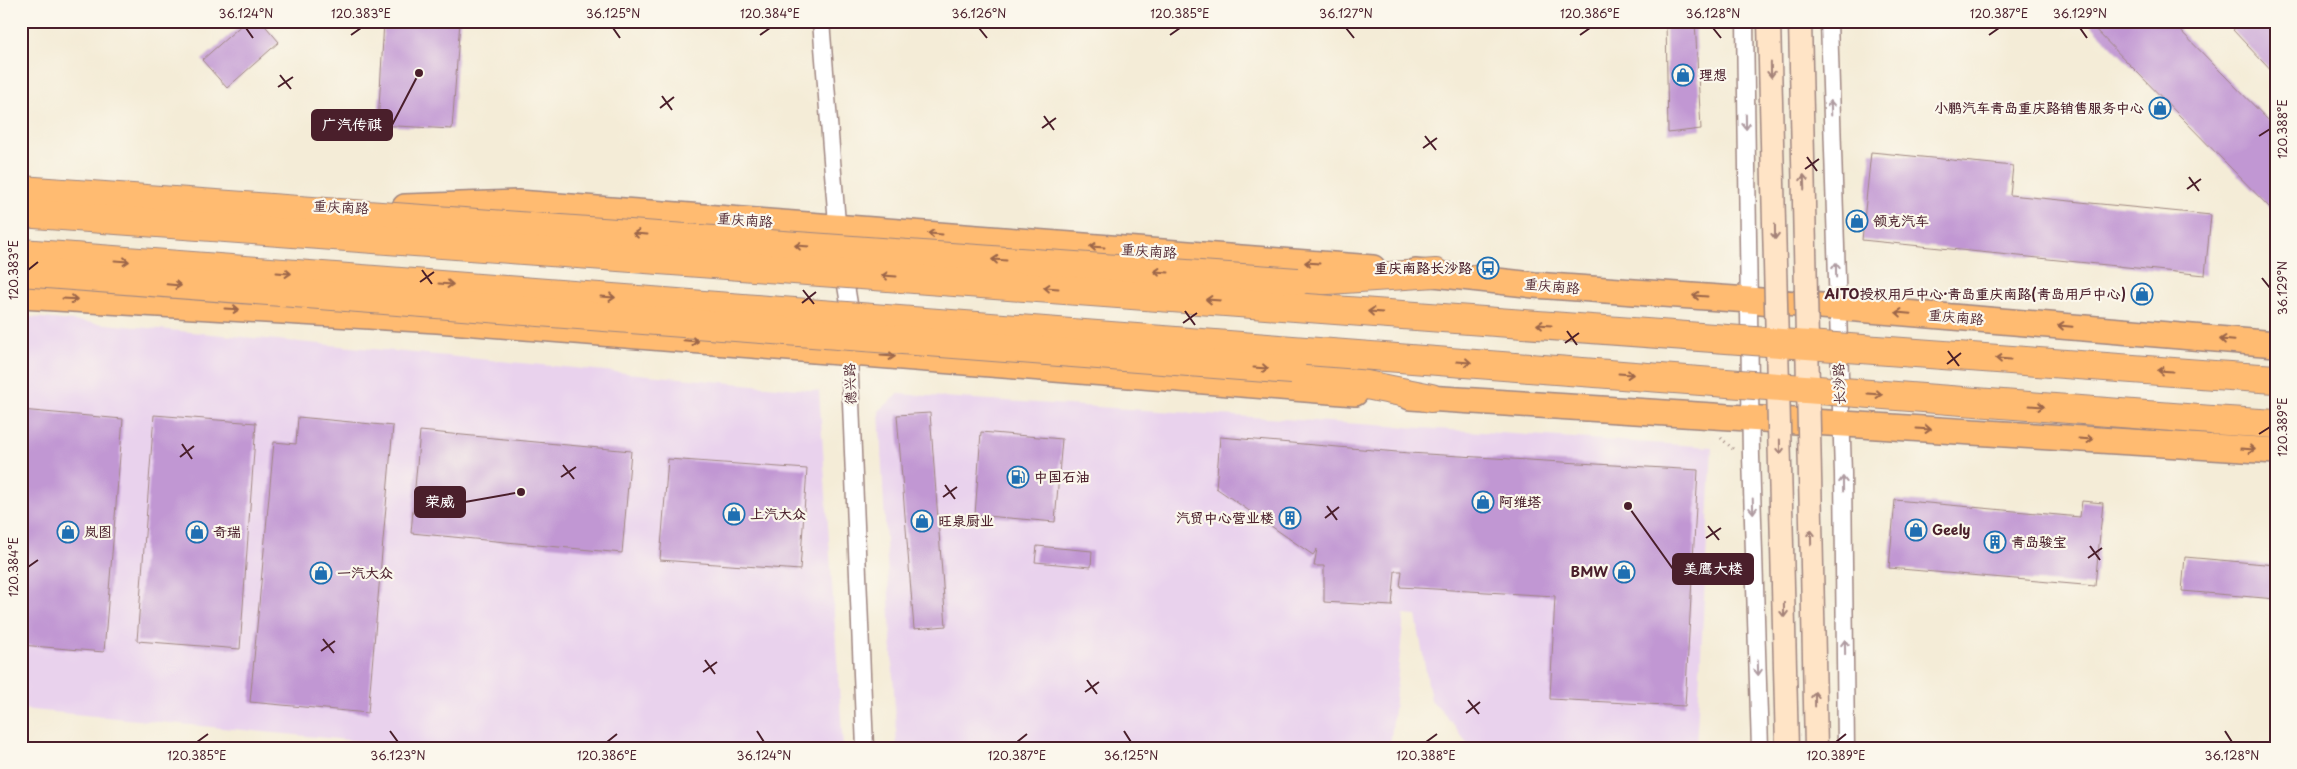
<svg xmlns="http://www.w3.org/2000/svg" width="2297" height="769" viewBox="0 0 2297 769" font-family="'Playpen Sans','LXGW WenKai TC',sans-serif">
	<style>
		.built { fill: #e9d2ed }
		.building { fill: #c197d3 }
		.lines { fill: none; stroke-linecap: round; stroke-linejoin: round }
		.street-casing { stroke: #9f8681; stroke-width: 19 }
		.primary-casing { stroke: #9f8681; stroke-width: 28 }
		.highway-casing { stroke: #9f8681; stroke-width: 30 }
		.path { stroke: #9f8681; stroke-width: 3; stroke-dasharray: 1 4; stroke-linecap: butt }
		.street { stroke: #fff; stroke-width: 16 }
		.primary { stroke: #ffbb71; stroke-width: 25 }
		.highway { stroke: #ffbb71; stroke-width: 28 }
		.secondary-bridge-casing { stroke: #9f8681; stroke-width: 25; stroke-linecap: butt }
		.highway-bridge-casing { stroke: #9f8681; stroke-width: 30; stroke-linecap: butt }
		.secondary-bridge { stroke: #ffe4c6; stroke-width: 22 }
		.highway-bridge { stroke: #ffbb71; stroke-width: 28 }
		.oneway { stroke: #a48278 }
		.oneway2 { stroke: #ae9aa0 }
		.oneway3 { stroke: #9b654a }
		.ticks { fill: none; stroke: #4a1f2b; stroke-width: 2 }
		.labels { text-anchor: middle; stroke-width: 4.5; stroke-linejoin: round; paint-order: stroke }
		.poi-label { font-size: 14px; font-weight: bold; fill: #4a1f2b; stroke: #fbf7ec; text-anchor: start }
		.street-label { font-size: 14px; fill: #4a1f2b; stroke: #fbf7ec }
		.leader { fill: none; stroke: #4a1f2b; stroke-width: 2 }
		.callout-dot { fill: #4a1f2b; stroke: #fbf7ec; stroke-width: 2 }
		.callout { fill: #4a1f2b; stroke: #4a1f2b; stroke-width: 2 }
		.callout-label { font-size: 15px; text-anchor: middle; font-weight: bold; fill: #fff }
		.neatline { fill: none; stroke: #4a1f2b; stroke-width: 2 }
		.ticks-label { font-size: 12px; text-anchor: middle; fill: #4a1f2b }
	</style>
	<rect width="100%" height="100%" fill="#fbf7ec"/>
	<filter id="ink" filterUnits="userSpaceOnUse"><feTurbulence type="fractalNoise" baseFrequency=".02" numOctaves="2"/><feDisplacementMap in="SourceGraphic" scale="10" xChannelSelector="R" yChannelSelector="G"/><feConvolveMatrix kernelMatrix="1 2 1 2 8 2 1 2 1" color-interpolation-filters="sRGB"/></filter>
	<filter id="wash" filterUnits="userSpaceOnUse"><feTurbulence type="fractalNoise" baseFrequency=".0096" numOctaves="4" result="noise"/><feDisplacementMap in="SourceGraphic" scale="20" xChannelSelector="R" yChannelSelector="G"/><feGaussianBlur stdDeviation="1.12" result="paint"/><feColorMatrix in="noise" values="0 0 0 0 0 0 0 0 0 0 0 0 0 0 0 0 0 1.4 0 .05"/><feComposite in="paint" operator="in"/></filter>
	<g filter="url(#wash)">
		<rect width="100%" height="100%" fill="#f4ecd7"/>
		<g class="built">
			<path d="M21,316L819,391L843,748H433L21,709Z"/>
			<path d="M898,394L1712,447L1696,748H1470L1454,725L1431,700L1416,616L1404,615L1390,748H897L879,411Z"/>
		</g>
		<g id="blocks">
			<g class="building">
				<path d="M246,21H261L279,42L227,88L202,60Z"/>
				<path d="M384,21H460L452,129L378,125Z"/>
				<path d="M1666,21H1695L1701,129L1668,133Z"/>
				<path d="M2087,21H2171L2276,128V214Z"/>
				<path d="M2243,21H2276V76L2233,30Z"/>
				<path d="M1871,152L2013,166L2010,195L2211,215L2205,275L1862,240Z"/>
				<path d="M21,410L123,419L104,652L21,645Z"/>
				<path d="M930,413L946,626L914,629L897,415Z"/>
				<path d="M154,415L256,423L240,649L137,641Z"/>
				<path d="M298,417L393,426L368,713L250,702L274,442L296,444Z"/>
				<path d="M420,431L631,451L622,553L411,533Z"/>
				<path d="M981,432L1062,439L1055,522L975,515Z"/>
				<path d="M1220,437L1409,453L1698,470L1685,706L1550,699L1555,596L1400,587L1402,571H1395L1392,606L1324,602V566H1314L1317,549L1313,555L1216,488Z"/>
				<path d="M668,459L807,469L800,570L660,560Z"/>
				<path d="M1895,500L2080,517L2082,501L2103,503L2095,586L1889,568Z"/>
				<path d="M1037,546L1092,551L1091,567L1035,562Z"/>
				<path d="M2185,557L2276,565V599L2182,591Z"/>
			</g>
		</g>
	</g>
	<g filter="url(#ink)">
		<use href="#blocks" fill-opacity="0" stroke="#9f8681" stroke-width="1"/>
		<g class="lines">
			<g class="street-casing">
				<g id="street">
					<path d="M821,21L838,236"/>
					<path d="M1745,21L1751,456L1760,748"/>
					<path d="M1829,21L1843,473L1846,748"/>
					<path d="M843,267L849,304V353L865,748"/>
				</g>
			</g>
			<g class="primary-casing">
				<g id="primary">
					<path d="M405,207L518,203L1373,268"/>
					<path d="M1415,272L1534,285L1749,300L2276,344"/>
					<path d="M21,296L437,320L1355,393"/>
					<path d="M1410,397L2276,451"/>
				</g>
			</g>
			<g class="highway-casing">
				<g id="highway">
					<path d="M1297,282L1436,273"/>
					<path d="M1292,370L1431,398"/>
					<path d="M2214,375L2276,379"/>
					<path d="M2212,420L2276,424"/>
				</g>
			</g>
			<path class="path" d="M1721,438L1735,451"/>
			<use href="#street" class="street"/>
			<use href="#primary" class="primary"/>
			<use href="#highway" class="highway"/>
			<g class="secondary-bridge-casing">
				<g id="secondary-bridge">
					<path d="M1769,21L1787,748"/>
					<path d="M1800,21L1816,748"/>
				</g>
			</g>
			<g class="highway-bridge-casing">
				<g id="highway-bridge">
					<path d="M21,190L1297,282"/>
					<path d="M21,213L2214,375"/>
					<path d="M21,253L2212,420"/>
					<path d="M21,272L1292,370"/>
				</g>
			</g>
			<use href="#secondary-bridge" class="secondary-bridge"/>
			<use href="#highway-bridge" class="highway-bridge"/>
		</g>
		<defs><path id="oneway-shaft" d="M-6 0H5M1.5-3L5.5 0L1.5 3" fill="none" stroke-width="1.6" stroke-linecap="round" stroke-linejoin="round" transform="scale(1.25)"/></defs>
		<g class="oneway">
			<use href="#oneway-shaft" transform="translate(1771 70) rotate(89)"/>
			<use href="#oneway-shaft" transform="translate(1804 182) rotate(-92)"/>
			<use href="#oneway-shaft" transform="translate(1775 232) rotate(89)"/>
			<use href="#oneway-shaft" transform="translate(1780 447) rotate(89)"/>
			<use href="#oneway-shaft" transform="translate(1811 537) rotate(-91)"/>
			<use href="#oneway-shaft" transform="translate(1784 610) rotate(89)"/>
			<use href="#oneway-shaft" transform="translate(1815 699) rotate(-91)"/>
		</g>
		<g class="oneway2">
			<use href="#oneway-shaft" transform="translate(1831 108) rotate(-92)"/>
			<use href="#oneway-shaft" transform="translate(1746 122) rotate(89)"/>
			<use href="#oneway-shaft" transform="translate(1836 270) rotate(-91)"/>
			<use href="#oneway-shaft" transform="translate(1843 484) rotate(-91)"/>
			<use href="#oneway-shaft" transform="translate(1753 506) rotate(88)"/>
			<use href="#oneway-shaft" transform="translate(1845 647) rotate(-91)"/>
			<use href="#oneway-shaft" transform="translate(1758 668) rotate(88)"/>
		</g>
		<g class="oneway3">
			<use href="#oneway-shaft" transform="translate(640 234) rotate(-176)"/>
			<use href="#oneway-shaft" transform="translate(935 234) rotate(-176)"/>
			<use href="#oneway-shaft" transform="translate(802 246) rotate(-176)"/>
			<use href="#oneway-shaft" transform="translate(1097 247) rotate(-176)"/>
			<use href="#oneway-shaft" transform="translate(999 260) rotate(-176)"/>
			<use href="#oneway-shaft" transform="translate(122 261) rotate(4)"/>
			<use href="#oneway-shaft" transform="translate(1312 263) rotate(-176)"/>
			<use href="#oneway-shaft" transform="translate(1161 272) rotate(-176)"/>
			<use href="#oneway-shaft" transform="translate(284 273) rotate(4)"/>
			<use href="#oneway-shaft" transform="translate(889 276) rotate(-176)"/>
			<use href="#oneway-shaft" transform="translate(446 284) rotate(4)"/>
			<use href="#oneway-shaft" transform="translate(174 285) rotate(5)"/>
			<use href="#oneway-shaft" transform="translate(1051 288) rotate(-176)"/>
			<use href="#oneway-shaft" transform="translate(1700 296) rotate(-176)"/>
			<use href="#oneway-shaft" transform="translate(608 297) rotate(4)"/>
			<use href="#oneway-shaft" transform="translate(70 299) rotate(3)"/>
			<use href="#oneway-shaft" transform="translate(1213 300) rotate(-176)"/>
			<use href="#oneway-shaft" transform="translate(232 309) rotate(3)"/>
			<use href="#oneway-shaft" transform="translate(1375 312) rotate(-176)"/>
			<use href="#oneway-shaft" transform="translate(1903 313) rotate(-175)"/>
			<use href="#oneway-shaft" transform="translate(1544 325) rotate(-176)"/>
			<use href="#oneway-shaft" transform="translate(2065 326) rotate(-175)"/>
			<use href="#oneway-shaft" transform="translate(2227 340) rotate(-175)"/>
			<use href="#oneway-shaft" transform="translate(691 341) rotate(5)"/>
			<use href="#oneway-shaft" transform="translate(888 356) rotate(4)"/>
			<use href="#oneway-shaft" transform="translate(2003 359) rotate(-176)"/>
			<use href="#oneway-shaft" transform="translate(1464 362) rotate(4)"/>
			<use href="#oneway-shaft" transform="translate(1261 368) rotate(4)"/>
			<use href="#oneway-shaft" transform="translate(2165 371) rotate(-176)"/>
			<use href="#oneway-shaft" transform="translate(1626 374) rotate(4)"/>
			<use href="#oneway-shaft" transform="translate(1875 394) rotate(4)"/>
			<use href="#oneway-shaft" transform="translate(2037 406) rotate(4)"/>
			<use href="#oneway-shaft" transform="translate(1924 429) rotate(4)"/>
			<use href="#oneway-shaft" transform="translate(2086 439) rotate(4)"/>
			<use href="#oneway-shaft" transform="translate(2248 449) rotate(4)"/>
		</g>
	</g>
	<path class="ticks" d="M246,28L253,38M613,28L620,38M979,28L987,38M1346,28L1354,38M1713,28L1721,38M2080,28L2087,38M351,35L361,28M760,35L770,28M1170,35L1180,28M1580,35L1590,28M1989,35L1999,28M280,75L291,89M278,87L293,77M662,96L672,110M660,108L674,97M1044,116L1054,130M1042,128L1056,118M1425,136L1436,150M2259,136L2270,129M1423,148L1437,138M1807,157L1817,171M1805,169L1819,159M2189,177L2199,191M2187,189L2201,179M28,270L38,262M422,270L432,284M2262,278L2270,288M420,282L434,272M803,290L814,304M802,303L816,292M1185,311L1195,325M1183,323L1197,313M1567,331L1577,345M1565,343L1579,333M1948,351L1959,366M1947,364L1961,353M2259,434L2270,427M182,444L192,459M180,457L194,446M563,465L574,479M561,477L576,467M945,485L955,499M943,497L957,487M1327,506L1337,520M1325,518L1339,507M1708,526L1719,540M1706,538L1721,528M2090,546L2100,560M2088,558L2102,548M28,567L38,560M323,639L334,653M321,651L335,641M705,660L715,674M703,672L717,662M1087,680L1097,694M1085,692L1099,682M1468,700L1479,714M1466,713L1480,702M390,731L398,742M757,731L764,742M1124,731L1131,742M2225,731L2232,742M197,742L208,734M607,742L617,734M1017,742L1027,734M1426,742L1437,734M1836,742L1846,734"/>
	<defs>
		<g id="shop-ring" transform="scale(1.125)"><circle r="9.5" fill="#fbf7ec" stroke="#1f6fb2" stroke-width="1.5"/><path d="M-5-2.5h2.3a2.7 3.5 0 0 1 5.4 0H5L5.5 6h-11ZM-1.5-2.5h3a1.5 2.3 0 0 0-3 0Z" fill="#1f6fb2"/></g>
		<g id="bus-ring" transform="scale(1.125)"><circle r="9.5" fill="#fbf7ec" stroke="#1f6fb2" stroke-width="1.5"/><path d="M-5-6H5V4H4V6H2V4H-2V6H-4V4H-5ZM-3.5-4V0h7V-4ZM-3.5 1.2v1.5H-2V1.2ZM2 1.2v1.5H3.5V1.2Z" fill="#1f6fb2"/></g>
		<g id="fuel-ring" transform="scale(1.125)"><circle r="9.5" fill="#fbf7ec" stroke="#1f6fb2" stroke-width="1.5"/><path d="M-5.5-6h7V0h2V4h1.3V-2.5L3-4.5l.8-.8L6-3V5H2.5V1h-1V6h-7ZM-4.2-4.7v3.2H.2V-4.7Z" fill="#1f6fb2"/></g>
		<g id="building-ring" transform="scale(1.125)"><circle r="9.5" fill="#fbf7ec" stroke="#1f6fb2" stroke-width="1.5"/><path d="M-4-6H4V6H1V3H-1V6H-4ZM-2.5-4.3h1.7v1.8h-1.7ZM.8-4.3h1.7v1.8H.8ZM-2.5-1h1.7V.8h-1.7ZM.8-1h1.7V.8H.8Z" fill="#1f6fb2"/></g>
	</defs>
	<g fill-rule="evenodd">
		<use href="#shop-ring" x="1683" y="75"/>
		<use href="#shop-ring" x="2160" y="108"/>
		<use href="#shop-ring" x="1857" y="221"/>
		<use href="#bus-ring" x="1488" y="268"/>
		<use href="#shop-ring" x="2142" y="294"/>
		<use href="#fuel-ring" x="1018" y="477"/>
		<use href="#shop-ring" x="1483" y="502"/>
		<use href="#shop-ring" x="734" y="514"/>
		<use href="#building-ring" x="1290" y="518"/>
		<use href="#shop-ring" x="922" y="521"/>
		<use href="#shop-ring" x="1916" y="530"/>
		<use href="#shop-ring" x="68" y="532"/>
		<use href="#shop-ring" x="197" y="532"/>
		<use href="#building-ring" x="1995" y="542"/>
		<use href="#shop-ring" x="1624" y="572"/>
		<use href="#shop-ring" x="321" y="573"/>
	</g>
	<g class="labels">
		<g class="poi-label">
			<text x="1699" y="80">理想</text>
			<text x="2144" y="113" text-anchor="end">小鹏汽车青岛重庆路销售服务中心</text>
			<text x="1873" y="226">领克汽车</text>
			<text x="1472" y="273" text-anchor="end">重庆南路长沙路</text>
			<text x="2126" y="299" text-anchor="end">AITO授权用户中心·青岛重庆南路(青岛用户中心)</text>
			<text x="1034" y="482">中国石油</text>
			<text x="1499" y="507">阿维塔</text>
			<text x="750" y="519">上汽大众</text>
			<text x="1274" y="523" text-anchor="end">汽贸中心营业楼</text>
			<text x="938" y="526">旺泉厨业</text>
			<text x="1932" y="535">Geely</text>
			<text x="84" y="537">岚图</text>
			<text x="213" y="537">奇瑞</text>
			<text x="2011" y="547">青岛骏宝</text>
			<text x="1608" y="577" text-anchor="end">BMW</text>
			<text x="337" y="578">一汽大众</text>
		</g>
		<g class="street-label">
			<text transform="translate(341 207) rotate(3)" y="5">重庆南路</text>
			<text transform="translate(745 220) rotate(4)" y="5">重庆南路</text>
			<text transform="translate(1149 251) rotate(4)" y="5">重庆南路</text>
			<text transform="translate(1552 286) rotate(5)" y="5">重庆南路</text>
			<text transform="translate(1956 317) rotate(5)" y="5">重庆南路</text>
			<text transform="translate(850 384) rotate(-92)" y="5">德兴路</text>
			<text transform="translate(1839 384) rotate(-92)" y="5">长沙路</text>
		</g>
	</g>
	<path class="leader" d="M419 73L392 125M521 492L465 502M1628 506L1673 569"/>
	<g class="callout-dot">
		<circle cx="419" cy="73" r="5"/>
		<circle cx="521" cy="492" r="5"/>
		<circle cx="1628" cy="506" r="5"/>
	</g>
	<g class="callout">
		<rect x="312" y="110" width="80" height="30" rx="5"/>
		<rect x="415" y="487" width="50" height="30" rx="5"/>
		<rect x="1673" y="554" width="80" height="30" rx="5"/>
	</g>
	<g class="callout-label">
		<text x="352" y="130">广汽传祺</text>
		<text x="440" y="507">荣威</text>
		<text x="1713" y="574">美鹰大楼</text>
	</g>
	<rect width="2297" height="769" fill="none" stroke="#fbf7ec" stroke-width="55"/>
	<rect x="28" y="28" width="2242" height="714" class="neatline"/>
	<g class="ticks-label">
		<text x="246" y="18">36.124°N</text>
		<text x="361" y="18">120.383°E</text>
		<text x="613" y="18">36.125°N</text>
		<text x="770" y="18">120.384°E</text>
		<text x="979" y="18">36.126°N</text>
		<text x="1180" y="18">120.385°E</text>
		<text x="1346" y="18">36.127°N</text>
		<text x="1590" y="18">120.386°E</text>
		<text x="1713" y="18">36.128°N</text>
		<text x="1999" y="18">120.387°E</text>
		<text x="2080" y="18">36.129°N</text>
		<text transform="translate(2283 129) rotate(-90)" y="4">120.388°E</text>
		<text transform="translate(14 270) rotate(-90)" y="4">120.383°E</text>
		<text transform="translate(2283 288) rotate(-90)" y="4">36.129°N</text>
		<text transform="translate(2283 427) rotate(-90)" y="4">120.389°E</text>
		<text transform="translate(14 567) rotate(-90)" y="4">120.384°E</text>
		<text x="197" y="760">120.385°E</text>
		<text x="398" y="760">36.123°N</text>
		<text x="607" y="760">120.386°E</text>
		<text x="764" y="760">36.124°N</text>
		<text x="1017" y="760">120.387°E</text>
		<text x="1131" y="760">36.125°N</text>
		<text x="1426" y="760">120.388°E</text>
		<text x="1836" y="760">120.389°E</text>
		<text x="2232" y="760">36.128°N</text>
	</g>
</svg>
